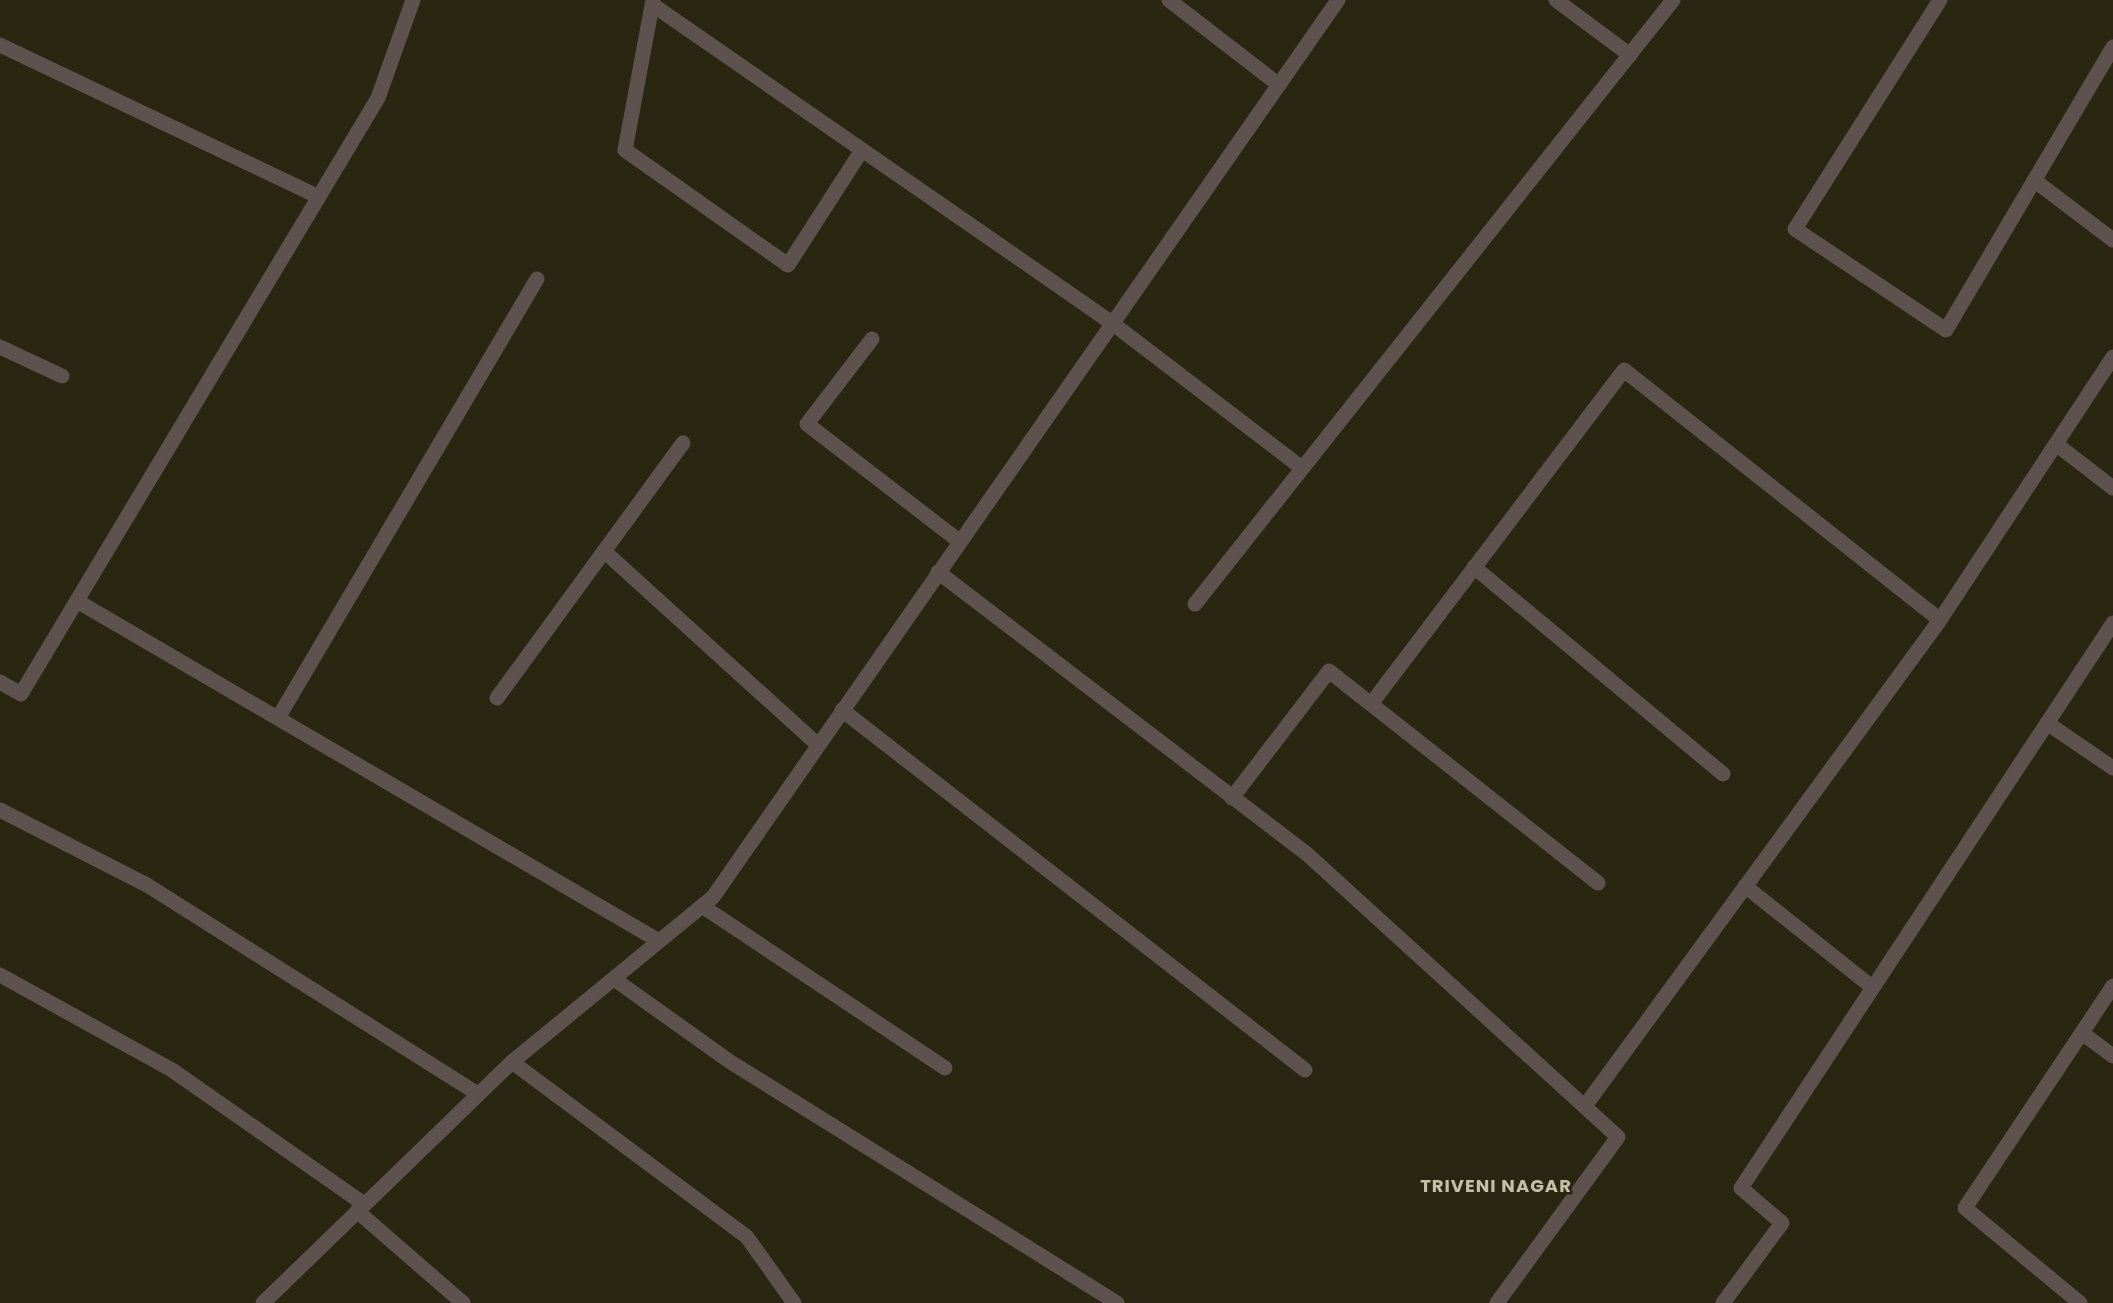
<svg xmlns="http://www.w3.org/2000/svg" width="2113" height="1303" viewBox="0 0 2113 1303" font-family="Poppins,sans-serif">
	<style>
		.lines { fill: none; stroke-linecap: round; stroke-linejoin: round }
		.street { stroke: #5e524f; stroke-width: 15 }
		.labels { text-anchor: middle; stroke-width: 5; stroke-linejoin: round; paint-order: stroke }
		.district-label { font-size: 18px; font-weight: bold; letter-spacing: 1px; fill: #c4bfa5; stroke: #2a2611 }
	</style>
	<rect width="100%" height="100%" fill="#2a2611"/>
	<g class="lines">
		<g class="street">
			<path d="M653,0L625,150L788,265L862,150"/>
			<path d="M1169,0L1279,85"/>
			<path d="M1556,0L1630,55"/>
			<path d="M1940,0L1795,229L1946,330L2113,47"/>
			<path d="M653,5L1112,323L1302,468"/>
			<path d="M0,45L319,197"/>
			<path d="M2034,180L2113,240"/>
			<path d="M872,339L807,424L959,541"/>
			<path d="M0,347L62,376"/>
			<path d="M2056,444L2113,488"/>
			<path d="M604,551L818,745"/>
			<path d="M1474,567L1723,774"/>
			<path d="M938,572L1307,854L1618,1137L1497,1303"/>
			<path d="M77,601L659,941"/>
			<path d="M1195,604L1673,0"/>
			<path d="M0,682L21,694L378,98L413,0"/>
			<path d="M497,698L683,443"/>
			<path d="M1371,704L1624,370L1940,620"/>
			<path d="M842,710L1305,1070"/>
			<path d="M278,718L537,279"/>
			<path d="M2047,723L2113,768"/>
			<path d="M1232,798L1329,671L1598,883"/>
			<path d="M0,810L147,885L478,1094"/>
			<path d="M1745,886L1872,987"/>
			<path d="M702,906L945,1068"/>
			<path d="M0,975L172,1070L364,1204"/>
			<path d="M614,979L729,1061L1117,1303"/>
			<path d="M2082,1033L2113,1056"/>
			<path d="M512,1062L747,1237L794,1303"/>
			<path d="M1585,1106L1940,620L2113,357"/>
			<path d="M357,1211L463,1303"/>
			<path d="M263,1303L512,1062L713,897L1338,0"/>
			<path d="M1723,1303L1782,1223L1741,1188L2113,623"/>
			<path d="M2080,1303L1965,1208L2113,986"/>
		</g>
	</g>
	<g class="labels">
		<g class="district-label">
			<text x="1496" y="1192">TRIVENI NAGAR</text>
		</g>
	</g>
</svg>
